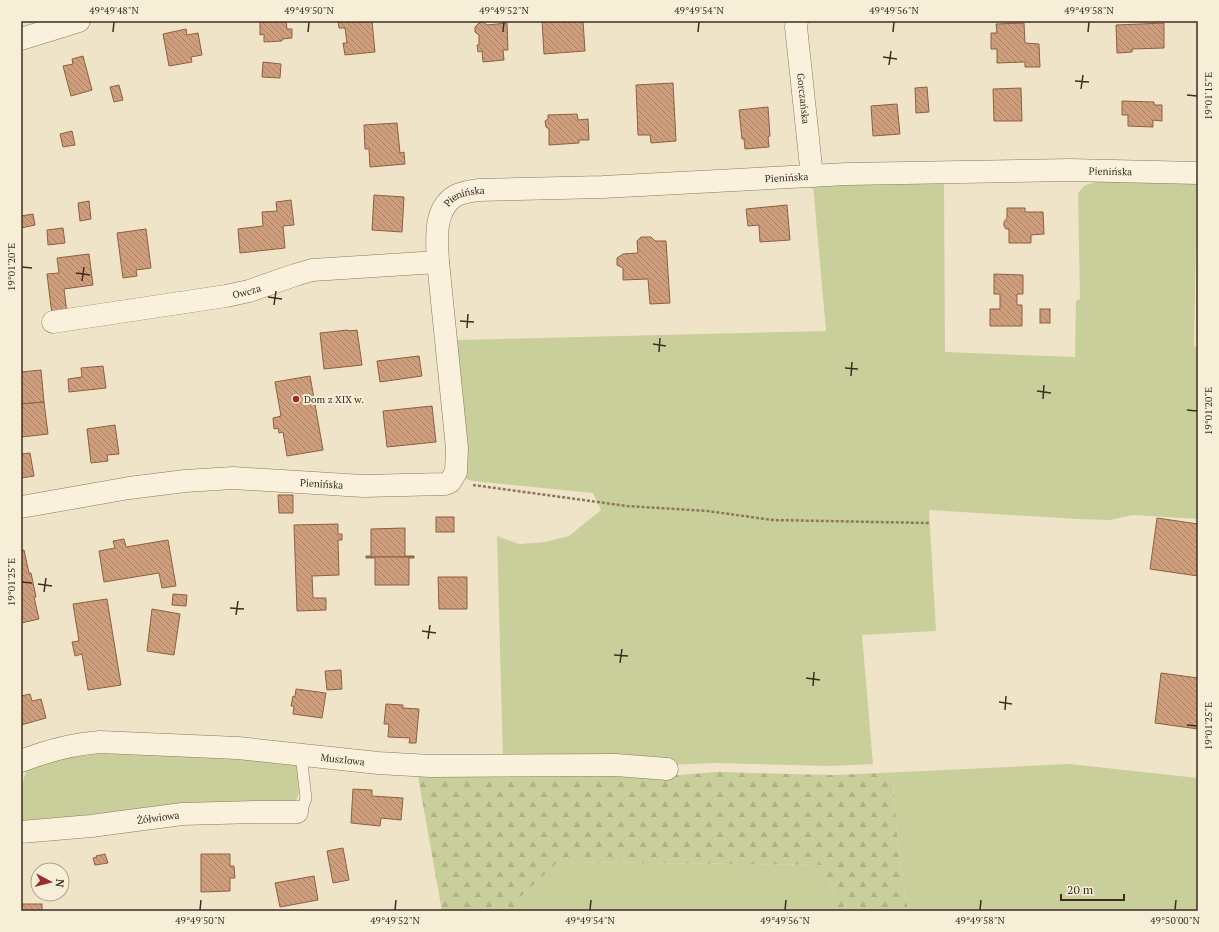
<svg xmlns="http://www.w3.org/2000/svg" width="1219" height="932" viewBox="0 0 1219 932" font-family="'PT Serif',serif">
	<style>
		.grass { fill: #c9cf9b }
		.forest { fill: url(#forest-firs) }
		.building { fill: url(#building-back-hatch); stroke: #8d5f41 }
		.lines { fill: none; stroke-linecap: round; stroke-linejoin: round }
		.lane-casing { stroke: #8d765c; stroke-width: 12 }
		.street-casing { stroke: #8d765c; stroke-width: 23 }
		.path { stroke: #8d765c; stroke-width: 2.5; stroke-dasharray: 3 2; stroke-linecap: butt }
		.lane { stroke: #faf1dc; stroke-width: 11 }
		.street { stroke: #faf1dc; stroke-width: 22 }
		.ticks { fill: none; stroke: #3d2e20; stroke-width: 1.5 }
		.poi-dot { fill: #9e2a2b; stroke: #f7eed8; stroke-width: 1.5 }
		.labels { text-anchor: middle; stroke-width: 4; stroke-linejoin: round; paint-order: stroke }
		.street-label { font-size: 10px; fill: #3d2e20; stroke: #f7eed8 }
		.poi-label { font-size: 10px; fill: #3d2e20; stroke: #f7eed8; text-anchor: start }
		.neatline { fill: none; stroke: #3d2e20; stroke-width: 1.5 }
		.ticks-label { font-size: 10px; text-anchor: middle; fill: #3d2e20 }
	</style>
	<defs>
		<pattern id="forest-firs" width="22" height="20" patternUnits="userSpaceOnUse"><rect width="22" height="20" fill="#c9cf9b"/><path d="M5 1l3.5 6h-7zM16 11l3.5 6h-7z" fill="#aeb285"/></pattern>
		<pattern id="building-back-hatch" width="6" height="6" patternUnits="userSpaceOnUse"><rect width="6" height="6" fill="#cf9f7d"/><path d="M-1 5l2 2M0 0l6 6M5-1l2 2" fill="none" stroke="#a98266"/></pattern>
	</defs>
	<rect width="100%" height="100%" fill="#f0e4c8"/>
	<g class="grass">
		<path d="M944,177L945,352L1075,357L1076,301L1080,299L1078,193L1084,186L1097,181L1197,178L1194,347H1198V519L1133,515L1110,520L1077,519L929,510L936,631L862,635L873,764L828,766L714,763L666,765L503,761L497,536L519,544L546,542L569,536L601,510L593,493L473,481L466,479L463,475L456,340L826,331L813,185Z"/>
		<path d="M79,750L293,759L298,766L299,792L296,801L21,822V787L28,766Z"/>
		<path d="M1069,764L1198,778V911H908L898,847L893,783L881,773Z"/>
		<path d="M558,862L822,865L836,898V911H515V902Z"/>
	</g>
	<path class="forest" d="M417,771L667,776L717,772L833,775L881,773L893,783L898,847L908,911H836V898L822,865L558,862L515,902V911H442Z"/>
	<g class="building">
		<path d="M260,21H286L287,29H292V38L282,39V41L264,42V34L260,35Z"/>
		<path d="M338,21H372L375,52L345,55L343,43H347L345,28H339Z"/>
		<path d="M542,21H583L585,51L544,54Z"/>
		<path d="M483,22L487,25L507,23L508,50H503L504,60L483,62L482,51L478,52L477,45H479V35L475,32V27L479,23Z"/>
		<path d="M1024,23L1025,43L1039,44L1040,67H1025V62L997,63V49H991V33H997L996,24Z"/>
		<path d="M1164,23V48L1132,49V52L1117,53L1116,25Z"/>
		<path d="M186,29L187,35L198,33L202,55L191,57L192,62L169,66L163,34Z"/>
		<path d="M83,56L92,90L71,96L63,66L73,64L72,59Z"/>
		<path d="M263,62L281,64L280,78L262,77Z"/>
		<path d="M673,83L676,141L651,143L650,135H638L636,85Z"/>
		<path d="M119,85L123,100L114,102L110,87Z"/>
		<path d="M927,87L929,112L916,113L915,88Z"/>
		<path d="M1021,88L1022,121H994L993,89Z"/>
		<path d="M1122,101L1154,102V105H1162V121L1153,120V127L1128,126V115H1122Z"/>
		<path d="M897,104L900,134L873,136L871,106Z"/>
		<path d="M768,107L770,136L768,137L769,147L745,149L744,139H742L739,110Z"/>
		<path d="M577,114L578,120L588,119L589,140H579V143L549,145V129L546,127L545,121L548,119V115Z"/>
		<path d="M397,123L400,153L404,152L405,164L370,167L369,149H365L364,125Z"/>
		<path d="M72,131L75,145L63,147L60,134Z"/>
		<path d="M374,195L404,197L402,232L372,230Z"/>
		<path d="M291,200L294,225L283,226L285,248L240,253L238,229L263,226L262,212L277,211L276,202Z"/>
		<path d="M89,201L91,219L80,221L78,203Z"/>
		<path d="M787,205L790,240L760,242L759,225L748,226L746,209Z"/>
		<path d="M1007,208H1025V212H1043L1044,234L1031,235V243H1009V229H1006L1004,226V222L1007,218Z"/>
		<path d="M33,214L35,225L21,228V216Z"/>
		<path d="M63,228L65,243L48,245L47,230Z"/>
		<path d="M146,229L151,268L136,270L137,276L123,278L117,233Z"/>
		<path d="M641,237H651L655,241H666L670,303L650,304L648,279L623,280V268L617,265V258L623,254L638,253L637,241Z"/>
		<path d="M89,254L93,285L64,289L67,313L52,315L47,274L59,273L57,258Z"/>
		<path d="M994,274L1023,275V294H1017V305H1022V326H990V309H1000V294H994Z"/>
		<rect x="1040" y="309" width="10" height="14"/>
		<path d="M348,330V331L357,330L362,365L324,369L320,333Z"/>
		<path d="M419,356L422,376L380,382L377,361Z"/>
		<path d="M103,366L106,388L69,392L68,379L82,377L81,368Z"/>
		<path d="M41,370L44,402L21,404V372Z"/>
		<path d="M310,376L323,450L287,456L283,432L279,433L278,428L274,429L273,418L281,416L275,382Z"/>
		<path d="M44,402L48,434L22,437L21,404Z"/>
		<path d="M432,406L436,442L387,447L383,411Z"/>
		<path d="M115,425L119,454L107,455L108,461L91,463L87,429Z"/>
		<path d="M30,453L34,476L21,478V454Z"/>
		<path d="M278,495H293V513H279Z"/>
		<rect x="436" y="517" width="18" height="15"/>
		<path d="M1157,518L1198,524V576L1150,569Z"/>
		<path d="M338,524V534H342V540H338L339,575L312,576L313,598H326V610L297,611L294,525Z"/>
		<path d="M405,528V556H414V557H366V556H371V529Z"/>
		<path d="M124,539L126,547L168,540L176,586L162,588L159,573L104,582L99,551L115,548L113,541Z"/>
		<path d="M24,550L29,573H31L36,597H34L39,619L21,623V551Z"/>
		<path d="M366,557H414V558H409V585H375V558H366Z"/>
		<path d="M438,577H467V609H439Z"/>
		<path d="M173,594L187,595L186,606L172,605Z"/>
		<path d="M107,599L121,685L88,690L82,654L75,656L72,642L79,641L73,604Z"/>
		<path d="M152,609L180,614L174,655L147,651Z"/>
		<path d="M341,670L342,689L327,690L325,671Z"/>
		<path d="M1161,673L1198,678V729L1155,723Z"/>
		<path d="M296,689L326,693L322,718L293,714L294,706H291L293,696L295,697Z"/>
		<path d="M30,694L32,701L41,699L46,718L21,725V696Z"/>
		<path d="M386,704L403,705V708L419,709L416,743H409L410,738L388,737L389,724H384Z"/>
		<path d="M353,789L372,790V796L403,798L401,820L381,818L380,826L351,823Z"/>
		<path d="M343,848L349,880L333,883L327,851Z"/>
		<path d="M105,854L108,863L95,865L93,858L97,857L96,856Z"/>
		<path d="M201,854H230V866H234L235,878H230V891L201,892Z"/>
		<path d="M314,876L318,900L280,907L275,883Z"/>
		<rect x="21" y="904" width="21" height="7"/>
	</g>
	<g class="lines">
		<g class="lane-casing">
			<path id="lane" d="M297,812L303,807L306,798L301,755"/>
		</g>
		<g class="street-casing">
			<g id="street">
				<path id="s1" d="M797,21L796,27L812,176"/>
				<path d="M21,39L79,21"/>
				<path id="s2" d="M53,322L226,296L249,291L295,275L312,270L438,262"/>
				<path id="s3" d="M21,507L129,488L185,481L233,478L363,486L445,484L450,482L456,472L457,448L438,262C437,240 433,210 455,196C462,192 471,191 479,190L603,187L847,174L1070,170L1198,173"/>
				<path id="s4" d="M21,761C47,751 72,744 100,742L238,748L378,763L430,766L616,765L667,769"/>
				<path id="s5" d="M21,832L91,826L182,814L256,812H297"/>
			</g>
		</g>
		<path class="path" d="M473,485L627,506L708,511L772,520L929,523"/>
		<use href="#lane" class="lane"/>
		<use href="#street" class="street"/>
	</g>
	<path class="ticks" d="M113,32L114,22M308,32L309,22M503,32L504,22M698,32L699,22M893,32L894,22M1088,32L1089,22M883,57L897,59M889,65L891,51M1075,81L1089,82M1081,89L1083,75M1187,95L1197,96M22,267L32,268M76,273L90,275M82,281L84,267M268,297L282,299M274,305L276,291M460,321L474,322M467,328L468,314M653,344L666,346M659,352L660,338M845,368L858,369M851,376L852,362M1037,391L1051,393M1043,399L1044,385M1187,410L1197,411M22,582L32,583M38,584L52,586M44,592L46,578M230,608L244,609M236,615L238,601M422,631L436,633M428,639L430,625M614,655L628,656M620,663L622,649M806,678L820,680M813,686L814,672M999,702L1012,704M1005,710L1006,696M1187,725L1197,726M200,910L201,900M395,910L396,900M590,910L591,900M785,910L786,900M980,910L981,900M1175,910L1176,900"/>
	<circle class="poi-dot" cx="296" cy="399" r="4"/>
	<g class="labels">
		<g class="street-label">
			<text dy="4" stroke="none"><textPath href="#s1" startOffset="78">Gorczańska</textPath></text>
			<text dy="4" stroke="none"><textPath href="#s3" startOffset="1383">Pienińska</textPath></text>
			<text dy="4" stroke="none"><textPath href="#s3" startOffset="1059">Pienińska</textPath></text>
			<text dy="4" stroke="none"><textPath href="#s3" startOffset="735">Pienińska</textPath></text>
			<text dy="4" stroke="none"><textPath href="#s2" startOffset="196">Owcza</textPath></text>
			<text dy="4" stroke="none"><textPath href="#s3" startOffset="303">Pienińska</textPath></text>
			<text dy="4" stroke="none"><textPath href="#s4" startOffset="325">Muszlowa</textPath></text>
			<text dy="4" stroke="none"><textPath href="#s5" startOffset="138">Żółwiowa</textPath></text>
		</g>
		<g class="poi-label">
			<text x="304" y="403">Dom z XIX w.</text>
		</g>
	</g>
	<rect width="1219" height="932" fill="none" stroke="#f7eed8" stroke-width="44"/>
	<g transform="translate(50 882) rotate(97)"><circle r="19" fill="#f7eed8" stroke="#ada18e"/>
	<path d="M0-3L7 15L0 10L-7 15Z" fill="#9e2a2b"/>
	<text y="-6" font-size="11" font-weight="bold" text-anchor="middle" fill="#3d2e20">N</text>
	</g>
	<path d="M1061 894v6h63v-6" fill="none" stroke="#3d2e20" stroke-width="2"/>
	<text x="1067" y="894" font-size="12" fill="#3d2e20" stroke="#f7eed8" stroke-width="3" paint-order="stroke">20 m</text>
	<rect x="22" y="22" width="1175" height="888" class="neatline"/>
	<g class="ticks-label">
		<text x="114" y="14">49°49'48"N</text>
		<text x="309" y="14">49°49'50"N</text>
		<text x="504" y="14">49°49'52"N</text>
		<text x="699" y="14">49°49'54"N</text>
		<text x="894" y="14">49°49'56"N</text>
		<text x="1089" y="14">49°49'58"N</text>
		<text transform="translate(1208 96) rotate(-90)" y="4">19°01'15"E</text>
		<text transform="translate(11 267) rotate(-90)" y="4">19°01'20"E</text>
		<text transform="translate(1208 411) rotate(-90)" y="4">19°01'20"E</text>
		<text transform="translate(11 582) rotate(-90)" y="4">19°01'25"E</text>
		<text transform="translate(1208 726) rotate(-90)" y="4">19°01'25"E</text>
		<text x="200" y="924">49°49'50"N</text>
		<text x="395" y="924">49°49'52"N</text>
		<text x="590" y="924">49°49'54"N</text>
		<text x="785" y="924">49°49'56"N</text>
		<text x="980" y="924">49°49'58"N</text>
		<text x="1175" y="924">49°50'00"N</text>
	</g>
</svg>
